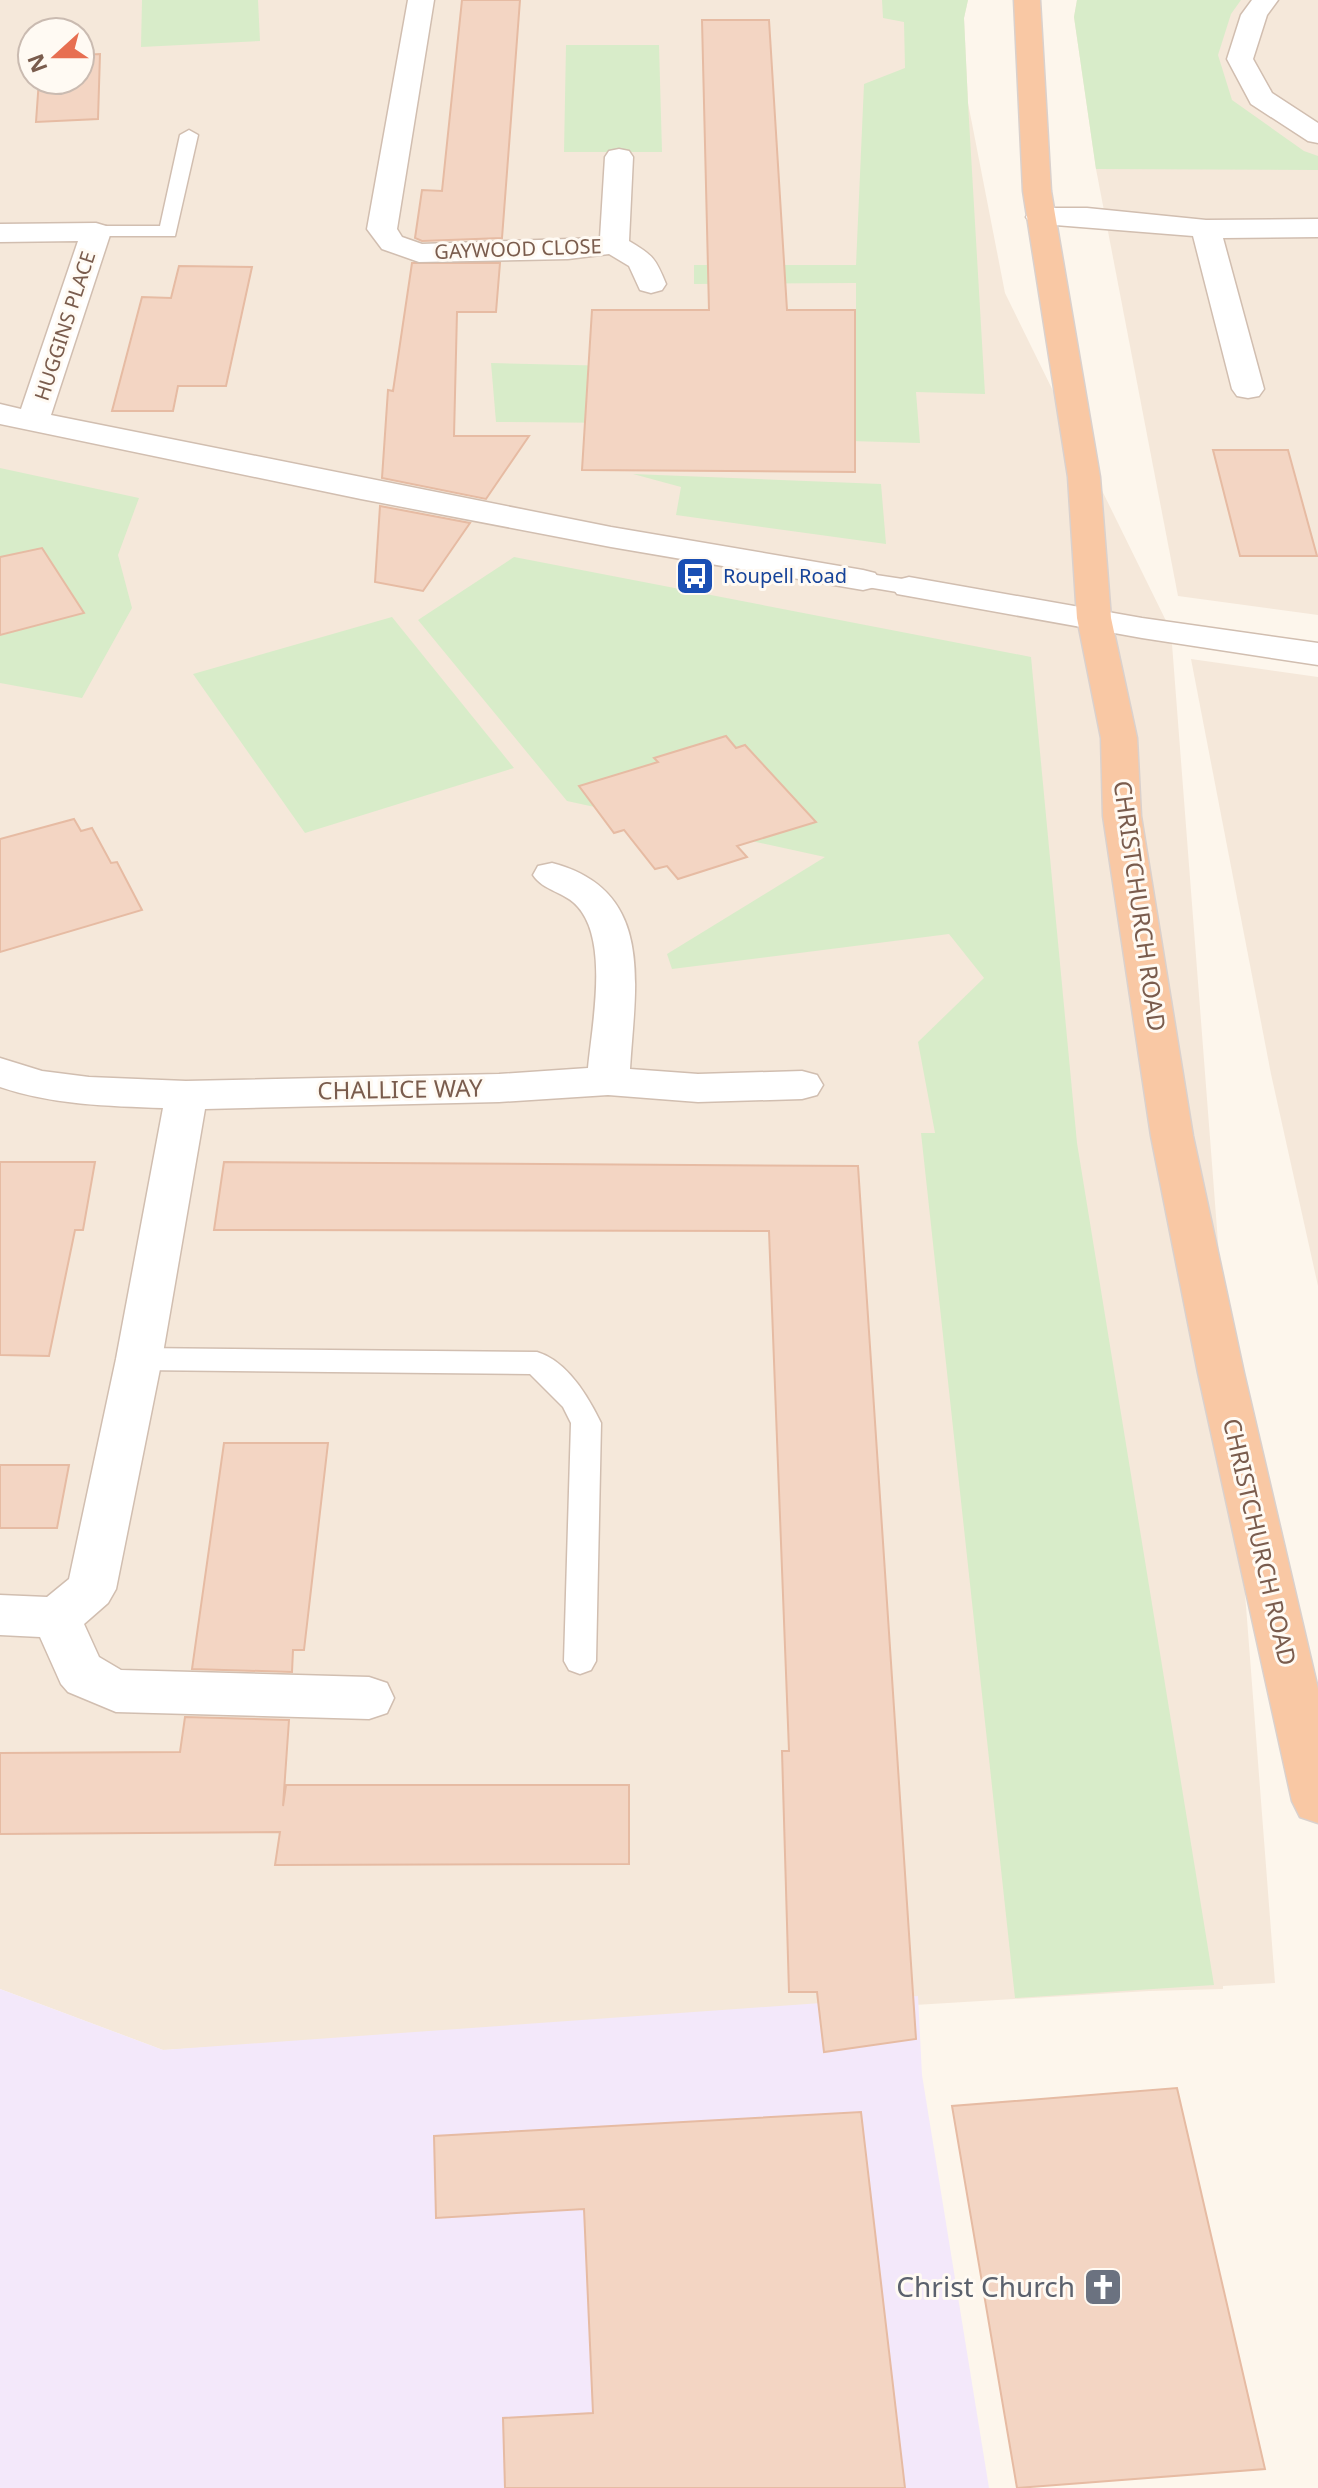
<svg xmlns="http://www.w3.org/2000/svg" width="1318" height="2488" viewBox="0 0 1318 2488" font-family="'Noto Sans',sans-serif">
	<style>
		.residential { fill: #f5e8da; fill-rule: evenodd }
		.education { fill: #f3e8fa }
		.green { fill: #d8ecc9 }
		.building { fill: #f3d5c3; stroke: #e6bba3; stroke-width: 2 }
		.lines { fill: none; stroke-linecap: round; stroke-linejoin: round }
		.service-casing { stroke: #d1beb0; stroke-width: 3 }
		.minor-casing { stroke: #d1beb0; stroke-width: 3 }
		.trunk-casing { stroke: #dad1cd; stroke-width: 3 }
		.service { fill: #fff; fill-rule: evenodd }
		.minor { fill: #fff; fill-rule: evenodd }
		.trunk { fill: #f9c8a4; fill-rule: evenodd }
		.labels { text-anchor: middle; stroke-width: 6; stroke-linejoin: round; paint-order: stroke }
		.far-street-label { font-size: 20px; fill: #7a5c4d; stroke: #fffaf3 }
		.far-transit-label { font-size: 20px; fill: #164399; stroke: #fffaf3; text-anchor: start }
		.street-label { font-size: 24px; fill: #7a5c4d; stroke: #fffaf3 }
		.near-worship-label { font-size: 28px; fill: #5b616d; stroke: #fffaf3; text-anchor: end }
	</style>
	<rect width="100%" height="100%" fill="#fdf6ec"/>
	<g class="residential">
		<path d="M0,0H968L964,18L968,103L1005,293L1171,631L1275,1983L1223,1986V1989L1149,1991L163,2050L0,1989ZM32,32H80V80H32Z"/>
		<path d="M1077,0H1318V615L1178,596L1096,169L1074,17Z"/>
		<path d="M1191,659L1318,677V1286L1271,1074Z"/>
	</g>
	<path class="education" d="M0,1989L163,2050L918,1996L922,2075L989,2488H0Z"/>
	<g class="green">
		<path d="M142,0H258L260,41L141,47Z"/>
		<path d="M882,0H968L964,18L968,103L985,394L916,392L920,443L674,436L669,356L856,358V283L694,284V265H856L864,84L905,68L904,22L883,18Z"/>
		<path d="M1077,0H1241L1231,14L1218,55L1232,100L1304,151L1318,156V170L1096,169L1074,17Z"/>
		<path d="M566,45H659L662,152H564Z"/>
		<path d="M491,363L616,366L623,423L496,422Z"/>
		<path d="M0,468L139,498L118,555L132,608L82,698L0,683Z"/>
		<path d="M633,474L881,484L886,544L676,515L681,487Z"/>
		<path d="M514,557L1031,657L1077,1143L1214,1985L1015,1998L921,1133H935L918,1042L984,978L949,934L672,969L667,954L825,857L567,801L418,620Z"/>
		<path d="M392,617L514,768L305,833L193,674Z"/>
	</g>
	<g class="building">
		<path d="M462,0H520L502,238L422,241L415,238L422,190L442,191Z"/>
		<path d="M702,20H769L787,310H855V472L582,470L592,310H709Z"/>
		<path d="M100,54L98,119L36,122L39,80H80V55Z"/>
		<path d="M412,263H500L496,312H457L454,436H529L486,499L382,478L388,390L393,391Z"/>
		<path d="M179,266L252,267L226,386H178L173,411H112L142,297L171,298Z"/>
		<path d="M1213,450H1288L1317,556H1240Z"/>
		<path d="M380,506L470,523L423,591L375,582Z"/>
		<path d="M42,548L84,613L0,635V557Z"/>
		<path d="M726,736L736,748L745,745L816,822L737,846L747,857L678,879L667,866L655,869L624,830L614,833L579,786L658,762L654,758Z"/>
		<path d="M74,819L81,831L92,828L111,863L117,862L142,910L0,952V839Z"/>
		<path d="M0,1162H95L83,1230H75L49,1356L0,1355Z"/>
		<path d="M224,1162L858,1166L916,2039L824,2052L817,1992H789L782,1751H789L769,1231L214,1230Z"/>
		<path d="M224,1443H328L304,1650H293L292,1672L192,1669Z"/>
		<path d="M0,1465H69L57,1528H0Z"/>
		<path d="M185,1717L289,1720L283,1806L286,1785H629V1864L275,1865L280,1832L0,1834V1753L180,1752Z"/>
		<path d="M1177,2088L1265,2469L1017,2488L952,2106Z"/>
		<path d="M861,2112L905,2488H505L503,2418L593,2413L584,2209L436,2218L434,2136Z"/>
	</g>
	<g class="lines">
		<g class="service-casing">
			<g id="service">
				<path d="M189,130L198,135L175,236H89L87,232L89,228L96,226H160L180,135Z"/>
				<path d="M863,573L909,580L920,587L909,594L855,585L852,580L855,575Z"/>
				<path d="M139,1348L537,1352C567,1361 588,1396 601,1423L596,1661L591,1670L580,1674L569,1670L564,1661L571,1423L563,1407L530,1374L139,1370L129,1367L124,1359L129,1351Z"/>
			</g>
		</g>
		<g class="minor-casing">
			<g id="minor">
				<path d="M408,0H434L397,229L402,237L422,244L600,238L605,157L609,151L619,149L629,151L633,157L629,241C653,255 656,259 666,284L662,290L651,293L640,290L629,266L609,254L568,259L419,262L382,249L367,229Z"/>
				<path d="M1252,0H1278L1267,15L1253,59L1272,93L1318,123V143L1308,141L1251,104L1227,59L1241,15Z"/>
				<path d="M1040,208H1087L1206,220L1318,219V237L1223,238L1264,389L1259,396L1248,398L1237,396L1232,389L1193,236L1030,223L1026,217L1030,211Z"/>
				<path d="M96,223L106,226L111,232L51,415L611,527L863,570L875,573L880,580L875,587L863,590L611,547L361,499L0,424V404L21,409L78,241L0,242V224Z"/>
				<path d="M909,577L1142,618L1318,643V665L1142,638L897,594L892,587L897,580Z"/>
				<path d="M552,863C656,890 635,985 630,1069L698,1074L802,1071L817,1075L823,1085L817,1095L802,1099L698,1102L608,1095L499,1102L205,1109L162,1359L116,1589L108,1603L84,1624L99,1657L121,1670L369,1677L387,1683L394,1698L387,1713L369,1719L116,1712L68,1692L61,1684L40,1637L0,1635V1595L47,1597L69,1579L116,1359L163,1108C107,1106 53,1105 0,1087V1058L42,1071L89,1077L186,1081L499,1074L588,1068C592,1025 609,942 578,907C566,892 543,891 533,875L538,866Z"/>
			</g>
		</g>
		<g class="trunk-casing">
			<path id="trunk" d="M1014,0H1040L1051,191L1100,477L1111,618L1137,738L1141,816L1193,1136L1244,1373L1318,1689V1823L1300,1817L1292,1801L1198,1373L1151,1136L1103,816L1101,738L1077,618L1068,477L1023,191Z"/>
		</g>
		<use href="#service" class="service"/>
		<use href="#minor" class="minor"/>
		<use href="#trunk" class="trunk"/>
	</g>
	<defs>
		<g id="bus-square" transform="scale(2)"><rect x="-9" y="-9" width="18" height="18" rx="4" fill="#1a4fb4" stroke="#fffaf3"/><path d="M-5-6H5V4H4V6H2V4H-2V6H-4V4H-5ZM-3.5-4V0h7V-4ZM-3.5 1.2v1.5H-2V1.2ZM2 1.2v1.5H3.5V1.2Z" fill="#fff"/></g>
		<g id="church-square" transform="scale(2)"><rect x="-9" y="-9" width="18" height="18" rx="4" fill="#6b7280" stroke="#fffaf3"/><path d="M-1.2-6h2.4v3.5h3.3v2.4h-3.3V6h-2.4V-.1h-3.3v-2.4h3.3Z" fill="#fff"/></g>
	</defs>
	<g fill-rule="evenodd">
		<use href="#bus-square" x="695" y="576"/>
		<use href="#church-square" x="1103" y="2287"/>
	</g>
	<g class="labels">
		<g class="far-street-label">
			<text transform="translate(518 249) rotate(-2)" y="7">GAYWOOD CLOSE</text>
			<text transform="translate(65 326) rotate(-72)" y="7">HUGGINS PLACE</text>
		</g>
		<g class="far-transit-label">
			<text x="723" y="583">Roupell Road</text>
		</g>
		<g class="street-label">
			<text transform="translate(1139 906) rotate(82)" y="8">CHRISTCHURCH ROAD</text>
			<text transform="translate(400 1090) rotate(-1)" y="8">CHALLICE WAY</text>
			<text transform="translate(1259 1542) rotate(77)" y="8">CHRISTCHURCH ROAD</text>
		</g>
		<g class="near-worship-label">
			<text x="1075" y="2297">Christ Church</text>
		</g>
	</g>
	<g transform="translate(56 56) rotate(249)"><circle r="38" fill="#fffaf3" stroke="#cabbb1" stroke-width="2"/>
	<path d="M0-6L14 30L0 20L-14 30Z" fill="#e76f51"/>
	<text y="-12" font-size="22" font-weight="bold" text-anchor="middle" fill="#7a5c4d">N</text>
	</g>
</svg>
